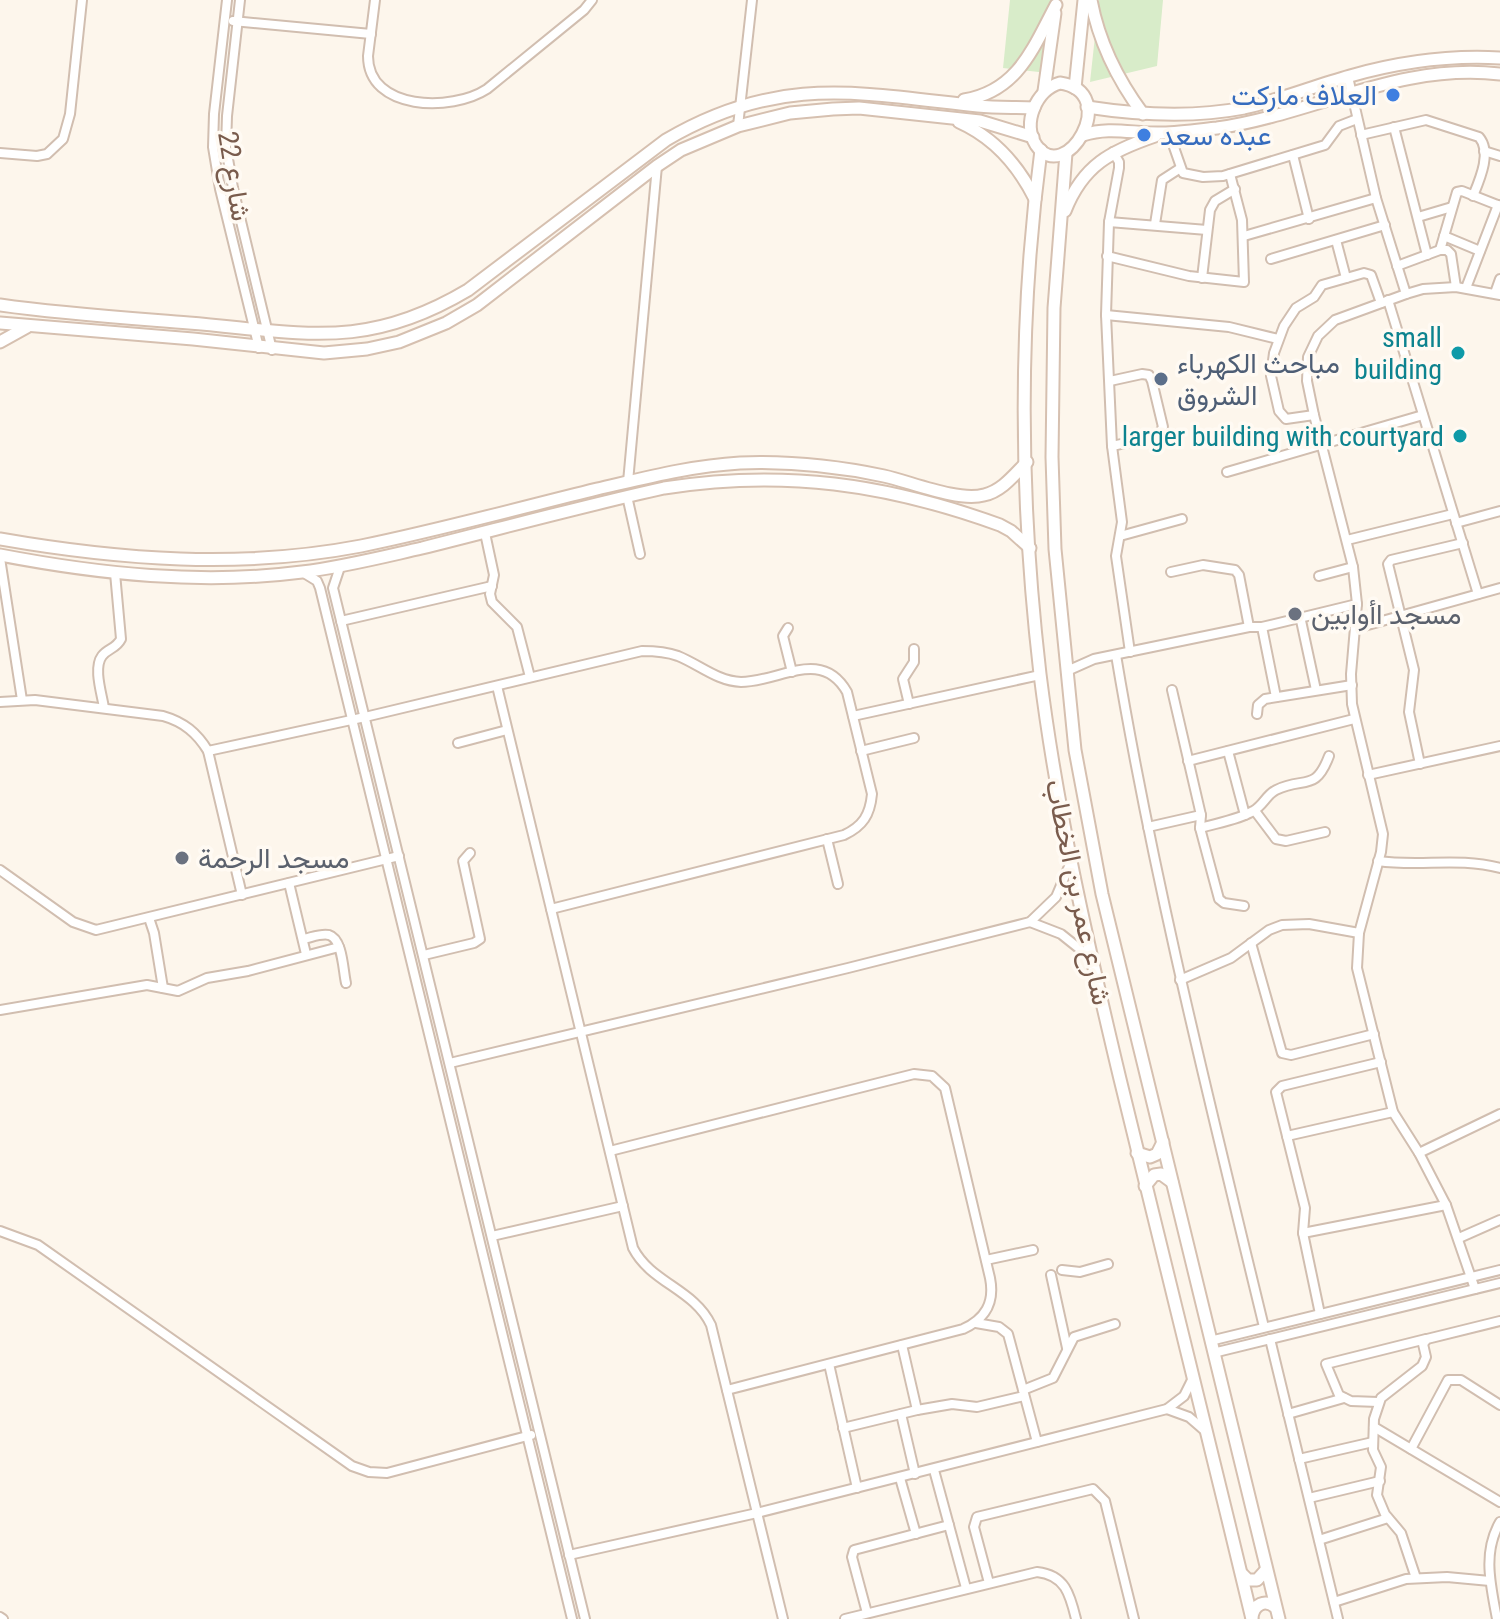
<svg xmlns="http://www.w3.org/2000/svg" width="1500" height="1619" viewBox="0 0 1500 1619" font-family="'Roboto Condensed',Vazirmatn,sans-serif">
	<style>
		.green { fill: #d8ecc9 }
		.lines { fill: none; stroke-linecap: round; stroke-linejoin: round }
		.street-casing { stroke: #d1beb0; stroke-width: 12 }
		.secondary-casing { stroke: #d6c0b0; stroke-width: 15 }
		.street { stroke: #fff; stroke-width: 8 }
		.secondary { stroke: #fff; stroke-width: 11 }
		.shop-dot { fill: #3f7fe0; stroke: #fffaf3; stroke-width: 3 }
		.culture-dot { fill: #0f9aa8; stroke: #fffaf3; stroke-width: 3 }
		.service-dot { fill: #5c6f8a; stroke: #fffaf3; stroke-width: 3 }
		.worship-dot { fill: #6b7280; stroke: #fffaf3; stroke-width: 3 }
		.labels { text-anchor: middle; stroke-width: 7; stroke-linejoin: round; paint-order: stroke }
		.shop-label { font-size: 28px; fill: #366cbe; stroke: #fffaf3; text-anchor: end }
		.street-label { font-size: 28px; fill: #7a5c4d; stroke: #fffaf3 }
		.culture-label { font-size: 28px; fill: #0d838f; stroke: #fffaf3; text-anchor: end }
		.service-label { font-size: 28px; fill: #4e5e75; stroke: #fffaf3; text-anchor: start }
		.worship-label { font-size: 28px; fill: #5b616d; stroke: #fffaf3; text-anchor: start }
	</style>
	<rect width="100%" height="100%" fill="#fdf6ec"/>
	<g class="green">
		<path d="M1010,0H1055L1048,73L1003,68Z"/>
		<path d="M1099,0H1163L1157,66L1090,82Z"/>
	</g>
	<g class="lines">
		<g class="street-casing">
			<g id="street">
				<path d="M227,0L214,114L213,147L220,189L259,348"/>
				<path d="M240,0L227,116L226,147L233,188L272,350"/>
				<path d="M375,0L368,56C368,111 452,112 487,89L584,10L592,0"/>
				<path d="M233,21L371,34"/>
				<path d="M1348,77L1376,198L1406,294"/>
				<path d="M738,126L752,0"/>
				<path d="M1394,127L1427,255"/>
				<path d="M1169,133L1183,173L1203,177L1223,176L1325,145L1339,126L1357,119"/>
				<path d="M1361,135L1426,120L1479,137C1492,152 1480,179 1473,196"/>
				<path d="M1484,151L1500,156"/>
				<path d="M1113,152L1119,162V168L1109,222L1106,315L1112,446L1122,522L1116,556L1130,652"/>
				<path d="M0,153L37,156L47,154L63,139L70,114L82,0"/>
				<path d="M1293,155L1309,219"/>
				<path d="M1418,217L1452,207"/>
				<path d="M1109,222L1207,230"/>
				<path d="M1155,224L1162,180L1179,169"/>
				<path d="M1244,236L1376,198"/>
				<path d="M1444,236L1480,251"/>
				<path d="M1336,240L1346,278"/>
				<path d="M1440,250L1457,192L1462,191L1500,206"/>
				<path d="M1107,256L1189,276L1244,282L1242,220L1230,174"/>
				<path d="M1271,259L1385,225"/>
				<path d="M1397,266L1440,250H1447L1451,254L1456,287"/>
				<path d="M1202,278L1210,210L1215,201L1235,189"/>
				<path d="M1466,288L1498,205"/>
				<path d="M1495,293L1500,279"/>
				<path d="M1388,300L1478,594"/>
				<path d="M1106,315L1229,327L1278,339"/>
				<path d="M1110,381L1142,374L1149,375L1152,381L1163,427L1158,436L1112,446"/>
				<path d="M1314,415L1286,419L1279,411L1271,376L1274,353L1284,326L1296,308L1314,297L1322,285L1364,273L1371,275L1381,303"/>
				<path d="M1227,472L1423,415"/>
				<path d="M628,482L657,166"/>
				<path d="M627,496L640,554"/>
				<path d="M1456,523L1500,511"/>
				<path d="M485,533L494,575L490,594L492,602L517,627L530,677"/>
				<path d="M1120,536L1182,519"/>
				<path d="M1347,540L1453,514"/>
				<path d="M0,558L22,700"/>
				<path d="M340,567L333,588L585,1619"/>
				<path d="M1171,572L1203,565L1235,570L1239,575L1249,627"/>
				<path d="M304,573L317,581L320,588L572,1619"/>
				<path d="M1319,576L1353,567"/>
				<path d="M1300,616L1316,690"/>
				<path d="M341,621L492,586"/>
				<path d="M1262,627L1276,697"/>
				<path d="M788,628L783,636L792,672"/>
				<path d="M1357,628L1500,588"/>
				<path d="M1116,655C1154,882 1210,1104 1264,1327"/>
				<path d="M1067,671L1094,659L1249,627H1262L1357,604"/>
				<path d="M497,686L633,1248C651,1283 694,1289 711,1325L783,1619"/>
				<path d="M1172,690L1201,815L1200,828L1219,899L1224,903L1244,906"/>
				<path d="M0,702L35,700L163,716C184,722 197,733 208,751L242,895"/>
				<path d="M909,704L903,679L914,662V649"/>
				<path d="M104,708C102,694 93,668 102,656C108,648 116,649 121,639L115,573"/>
				<path d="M1257,714L1258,705L1265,699L1352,685"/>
				<path d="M853,716L1040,675"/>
				<path d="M458,743L507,730"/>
				<path d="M208,751L365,717L642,651C654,651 667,652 678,656C700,665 717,681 741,682C780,682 821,647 847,692L872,794C870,815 863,826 844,835L551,909"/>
				<path d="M861,751L914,738"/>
				<path d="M1228,751L1245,815"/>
				<path d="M1188,761L1354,719"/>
				<path d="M1420,764L1409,712L1414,670L1388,564L1391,560L1463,543"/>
				<path d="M1368,775L1500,746"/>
				<path d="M1255,811L1276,839L1286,841L1325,832"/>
				<path d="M1148,827L1201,815"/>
				<path d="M1200,828C1217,823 1238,820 1253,811C1263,806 1266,795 1276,790C1304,776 1315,793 1329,756"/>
				<path d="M827,839L838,884"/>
				<path d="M1378,861C1420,867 1458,857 1500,868"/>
				<path d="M0,870L73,922L96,930L399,856"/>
				<path d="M289,883L306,954"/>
				<path d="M149,918L154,933L163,988"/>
				<path d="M1030,922L1061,934L1091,958"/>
				<path d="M303,939C310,938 321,933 329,935C343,939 343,971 346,983"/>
				<path d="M1251,943L1282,1053L1291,1055L1374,1034"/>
				<path d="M424,955L474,943L480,939L463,861L470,853"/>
				<path d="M1180,980L1231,958L1269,930L1282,925L1309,924L1359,933"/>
				<path d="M0,1010L147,985L178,991L207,978L248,971L339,947"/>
				<path d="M450,1063L848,968L1030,922L1056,897L1070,864"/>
				<path d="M1287,1136L1393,1112"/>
				<path d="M610,1151L914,1074L932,1076L945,1088L990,1278C995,1303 985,1319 963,1329L727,1390"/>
				<path d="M1419,1153L1500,1114"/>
				<path d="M0,1231L38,1245L352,1466L369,1472L387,1473L531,1435"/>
				<path d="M1303,1233L1446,1205"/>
				<path d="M492,1236L623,1206"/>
				<path d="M1459,1238L1500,1220"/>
				<path d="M986,1260L1033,1250"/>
				<path d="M1062,1270L1080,1272L1108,1264"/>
				<path d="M1051,1275L1067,1348"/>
				<path d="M1475,1289L1446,1205L1419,1153L1393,1112L1357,968L1359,933L1381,852L1383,834L1352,704L1351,674L1357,604L1353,567L1314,415L1307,381L1308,357L1318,336L1335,320L1406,294L1423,289L1456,287L1500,295"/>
				<path d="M1320,1314L1303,1233L1305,1208L1276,1092L1282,1086L1381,1062"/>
				<path d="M976,1323L999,1327L1008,1334L1037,1442"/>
				<path d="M1270,1339L1338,1619"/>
				<path d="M1210,1341L1500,1270"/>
				<path d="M902,1345L917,1410"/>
				<path d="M1213,1353L1500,1283"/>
				<path d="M829,1364L857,1488"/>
				<path d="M1023,1390L1053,1378L1074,1337L1115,1324"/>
				<path d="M1378,1402L1351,1401L1339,1395L1326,1364L1426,1339"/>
				<path d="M1167,1409L1189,1417L1204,1430"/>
				<path d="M901,1414L915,1474"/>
				<path d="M1288,1414L1344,1398"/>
				<path d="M1374,1427L1500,1502"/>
				<path d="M843,1428L917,1410L952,1404L977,1407L1024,1396"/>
				<path d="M1411,1449L1448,1380H1461L1500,1405"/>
				<path d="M1299,1459L1373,1442"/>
				<path d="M934,1470L966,1588"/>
				<path d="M900,1478L916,1534"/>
				<path d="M1309,1498L1380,1481"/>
				<path d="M1319,1540L1388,1518"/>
				<path d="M569,1555L757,1513L1167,1409L1184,1396L1192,1380"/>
				<path d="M1416,1578L1401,1533L1385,1514L1377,1495L1381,1467L1373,1450L1374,1419L1381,1398L1422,1366L1426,1357L1423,1344L1427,1339L1500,1321"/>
				<path d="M989,1583L974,1527L977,1517L1093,1489L1105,1501L1134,1619"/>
				<path d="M1334,1602L1406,1579L1447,1577L1490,1581"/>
				<path d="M867,1613L852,1557L854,1550L949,1525"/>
				<path d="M0,1617L3,1619"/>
				<path d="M845,1619L1037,1572C1065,1575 1070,1594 1076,1619"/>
				<path d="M1497,1619C1491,1586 1482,1553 1500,1522"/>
			</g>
		</g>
		<g class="secondary-casing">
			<g id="secondary">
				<path d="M1091,0C1099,43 1117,79 1143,114"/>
				<path d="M1060,83C1123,92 1065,188 1036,145C1022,123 1036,90 1060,83Z"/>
				<path d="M1075,88L1084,0"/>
				<path d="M1044,91L1055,13"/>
				<path d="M964,100C1018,91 1033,48 1056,5"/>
				<path d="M1087,107C1139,115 1192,118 1244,108C1280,100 1314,86 1350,76C1399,62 1448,55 1500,58"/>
				<path d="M959,122C995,138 1018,165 1035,199"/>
				<path d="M1083,135C1110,126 1134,134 1162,133C1180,133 1199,130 1217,128C1314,114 1400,62 1500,74"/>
				<path d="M1041,150C1018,322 1020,502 1040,674C1057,811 1088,945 1120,1079C1163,1260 1209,1439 1252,1619"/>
				<path d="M1066,153L1054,308L1052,457L1055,549L1075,750L1102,894L1279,1619"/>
				<path d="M1065,211C1083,165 1111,151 1155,136"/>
				<path d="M0,305C63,314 126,318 189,323C301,332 364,352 468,290L666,140C778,74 858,93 978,106C997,108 1016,107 1034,108"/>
				<path d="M0,323L193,339L324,353L367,349L399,342L446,323L477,305L657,166L681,150L738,126L790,113L833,109L859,108L980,121L1033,137"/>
				<path d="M0,342L27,327"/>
				<path d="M0,539C120,560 241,569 361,546C440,530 519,508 597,489C645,478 690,466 740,463C789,461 836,466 884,476C911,482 958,502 984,495C1002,491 1014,475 1027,462"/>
				<path d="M0,555C99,574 202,585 302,572C343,567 382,557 422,548C502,528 583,506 664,488C783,469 887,484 1000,525L1011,531L1030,548"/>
				<path d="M1137,1153L1150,1157L1157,1154L1163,1142"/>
				<path d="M1145,1186L1154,1175L1161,1174L1172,1182"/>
				<path d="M1242,1574L1248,1580H1257L1266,1570"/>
				<path d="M1252,1617C1254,1604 1265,1599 1275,1607"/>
			</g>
		</g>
		<use href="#street" class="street"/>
		<use href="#secondary" class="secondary"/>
	</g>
	<g class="shop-dot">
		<circle cx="1393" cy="95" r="8"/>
		<circle cx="1144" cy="135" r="8"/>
	</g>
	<g class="culture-dot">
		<circle cx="1458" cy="353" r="8"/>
		<circle cx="1460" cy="436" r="8"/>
	</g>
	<circle class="service-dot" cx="1161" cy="379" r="8"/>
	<g class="worship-dot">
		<circle cx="1295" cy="614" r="8"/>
		<circle cx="182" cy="858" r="8"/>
	</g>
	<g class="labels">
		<g class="shop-label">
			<text x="1377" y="105">العلاف ماركت</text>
			<text x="1160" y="145" text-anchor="start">عبده سعد</text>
		</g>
		<g class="street-label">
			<text transform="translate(235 176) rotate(81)" y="10">شارع 22</text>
			<text transform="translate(1079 892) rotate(78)" y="10">شارع عمر بن الخطاب</text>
		</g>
		<g class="culture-label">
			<text x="1442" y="347">small<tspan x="1442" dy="32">building</tspan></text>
			<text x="1444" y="446">larger building with courtyard</text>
		</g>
		<g class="service-label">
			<text x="1177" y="373">مباحث الكهرباء<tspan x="1177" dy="32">الشروق</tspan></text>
		</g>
		<g class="worship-label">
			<text x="1311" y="624">مسجد اأوابين</text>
			<text x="198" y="868">مسجد الرحمة</text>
		</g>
	</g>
</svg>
